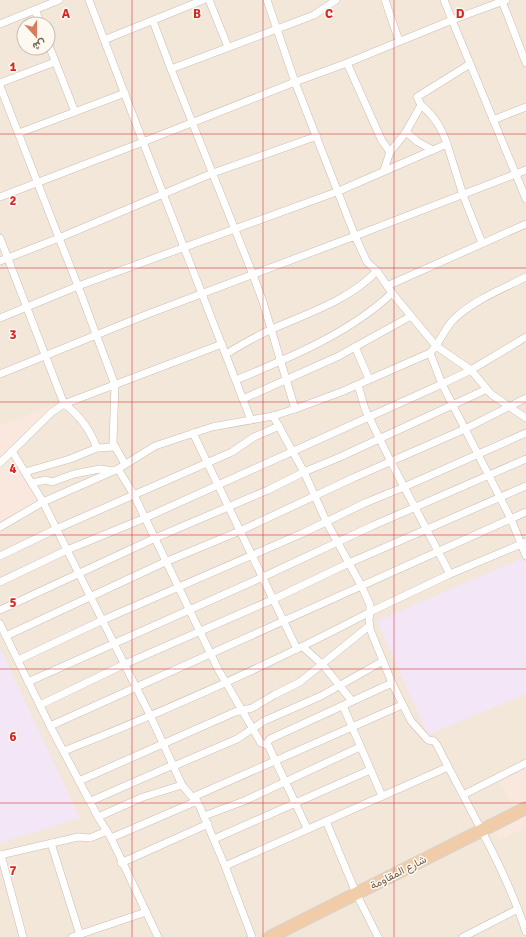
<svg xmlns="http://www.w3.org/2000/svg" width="526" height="937" viewBox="0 0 526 937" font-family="Signika,Vazirmatn,sans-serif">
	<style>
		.residential { fill: #f2e7d9; fill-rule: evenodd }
		.commercial { fill: #fae8df }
		.education { fill: #f2e6f7 }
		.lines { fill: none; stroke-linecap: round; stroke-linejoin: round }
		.minor-casing { stroke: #ccbdb1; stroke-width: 8 }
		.trunk-casing { stroke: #d8d2ce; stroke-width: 14 }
		.minor { stroke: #fff; stroke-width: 7 }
		.trunk { stroke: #f0cca8; stroke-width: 12 }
		.grid { fill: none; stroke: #d62828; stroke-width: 1; stroke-opacity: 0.55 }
		.labels { text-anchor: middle; stroke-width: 3; stroke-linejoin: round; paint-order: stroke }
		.street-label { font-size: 11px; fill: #735e4f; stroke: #fdf9f0 }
		.grid-label { font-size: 13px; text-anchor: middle; font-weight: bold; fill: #d62828; stroke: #fdf9f0; stroke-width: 3; stroke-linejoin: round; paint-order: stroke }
	</style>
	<rect width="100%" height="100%" fill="#fbf5ea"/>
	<path class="residential" d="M0,0H526V937H0ZM24,24H48V48H24Z"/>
	<g class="commercial">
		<path d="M54,404L55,407L9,451L40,502L0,527V426Z"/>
		<path d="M526,768V803L514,808L500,782Z"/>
		<path d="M526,812V828L499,840L493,828Z"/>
	</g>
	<g class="education">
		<path d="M523,558L526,564V694L428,735L377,621Z"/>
		<path d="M0,648L80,818L0,843Z"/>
	</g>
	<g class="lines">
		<g class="minor-casing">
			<g id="minor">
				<path d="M209,0L228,47"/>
				<path d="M385,0L399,41"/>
				<path d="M444,0L452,20L347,63L295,82L355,236L526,170"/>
				<path d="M506,0L452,20L526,199"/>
				<path d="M502,1L526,63"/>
				<path d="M35,10L41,24"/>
				<path d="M153,21L171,69"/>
				<path d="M0,24L59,0"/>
				<path d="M104,40L203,0"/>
				<path d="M48,43L75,112"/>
				<path d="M347,63L382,141L390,152"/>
				<path d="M0,83L55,62"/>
				<path d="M0,86L59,238L213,173L317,136"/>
				<path d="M421,105C435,117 441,127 447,144"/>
				<path d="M493,120L526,107"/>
				<path d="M406,132L418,142L433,150L447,144L463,195L482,243"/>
				<path d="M19,133L125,93"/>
				<path d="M384,170L390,152L406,132L421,105L417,97L470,64"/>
				<path d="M0,197L143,142L89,0"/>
				<path d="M0,238L64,404C80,415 90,430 97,448L115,447"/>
				<path d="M0,261L59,238L78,286L0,318"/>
				<path d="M387,286L526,224"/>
				<path d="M430,353L442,384L511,519L526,556"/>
				<path d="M226,354C241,345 256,336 272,329C308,313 348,301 377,271"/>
				<path d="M0,374L148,314L355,236L367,262L377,271L392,293L436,346L471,370L491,394L526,418"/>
				<path d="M369,379L355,347L411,316"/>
				<path d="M236,380C289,358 350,333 392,293"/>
				<path d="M358,385L365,409L391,462L450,574"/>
				<path d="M243,399L339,356L355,347"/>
				<path d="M295,409L263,302L253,275L171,69L314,15L336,0"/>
				<path d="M251,420L143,142L295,82L267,0"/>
				<path d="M193,433L297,649"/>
				<path d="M12,451L43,502L67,550L150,715L182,785L199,805L225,866L252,937"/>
				<path d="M0,463L52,412L64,404L222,344"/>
				<path d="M125,464L113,443L115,385L78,286L339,191L433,150"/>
				<path d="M118,469L134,495L218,669L261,743L267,745"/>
				<path d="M25,472L70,459L97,448"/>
				<path d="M32,483L46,480L52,482L74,474L100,469L113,471"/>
				<path d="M0,527L43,502L118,469L155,446L212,427L273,416L295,409L341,392L430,353C440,343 444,329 454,319C474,300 502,289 526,277"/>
				<path d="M526,542L450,574L370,612L369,620L370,629L392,683L411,721L428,740L434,741L437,745C468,807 505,867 526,932"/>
				<path d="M0,556L56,529L232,452L254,437L279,426"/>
				<path d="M0,582L67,550L145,518L442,384L471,370L526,337"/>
				<path d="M0,610L153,539L268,490L304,472L340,457L485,390"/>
				<path d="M0,624L50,726L98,817L111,838L158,937"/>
				<path d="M6,636L165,562L240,531L353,478L465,429L526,398"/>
				<path d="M303,647L323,665L352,701"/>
				<path d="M18,660L103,620L303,533L365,503L404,487L526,433"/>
				<path d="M28,682L263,577L372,526L526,459"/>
				<path d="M40,705L125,664L274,599L349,563L526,486"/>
				<path d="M343,706L382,796"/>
				<path d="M50,726L526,512"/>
				<path d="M64,751C168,710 271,664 370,612V605L362,587L326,521L304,472L273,416"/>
				<path d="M174,766L237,739L264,721L321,696L383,661"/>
				<path d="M79,781L235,712L252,708L274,695L300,682L369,626"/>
				<path d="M463,795L526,763"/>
				<path d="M193,797L402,705"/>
				<path d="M91,801L173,765"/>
				<path d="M204,816L244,801L360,747"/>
				<path d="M98,817L143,797L182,785"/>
				<path d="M326,821L356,893L378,937"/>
				<path d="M307,828L267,743L270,739L392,683"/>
				<path d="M111,838L197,801"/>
				<path d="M214,839L370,770"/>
				<path d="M51,843L80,935"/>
				<path d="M0,855L78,837L90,838L107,831"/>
				<path d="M1,855L23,937"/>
				<path d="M121,863L208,824"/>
				<path d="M225,866L448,767"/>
				<path d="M72,937L146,912"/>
				<path d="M463,937L518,909"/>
			</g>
		</g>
		<g class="trunk-casing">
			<path id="trunk" d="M270,937L526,808"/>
		</g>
		<use href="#minor" class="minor"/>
		<use href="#trunk" class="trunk"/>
	</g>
	<path class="grid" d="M132,0V937M263,0V937M394,0V937M0,134H526M0,268H526M0,402H526M0,535H526M0,669H526M0,803H526"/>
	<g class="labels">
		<g class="street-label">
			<text transform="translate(398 872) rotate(-27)" y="4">شارع المقاومة</text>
		</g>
	</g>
	<g class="grid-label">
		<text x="66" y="18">A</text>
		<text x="197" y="18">B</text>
		<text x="329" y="18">C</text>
		<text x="460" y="18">D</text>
		<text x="13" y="71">1</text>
		<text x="13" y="205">2</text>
		<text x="13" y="339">3</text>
		<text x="13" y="473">4</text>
		<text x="13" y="607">5</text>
		<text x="13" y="741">6</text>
		<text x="13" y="875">7</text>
	</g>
	<g transform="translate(36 36) rotate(159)"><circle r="19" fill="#fdf9f0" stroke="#c6bbb0"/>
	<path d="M0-3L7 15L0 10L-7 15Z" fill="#d87c5c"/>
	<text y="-6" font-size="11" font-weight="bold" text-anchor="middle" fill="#735e4f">ش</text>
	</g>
</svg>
